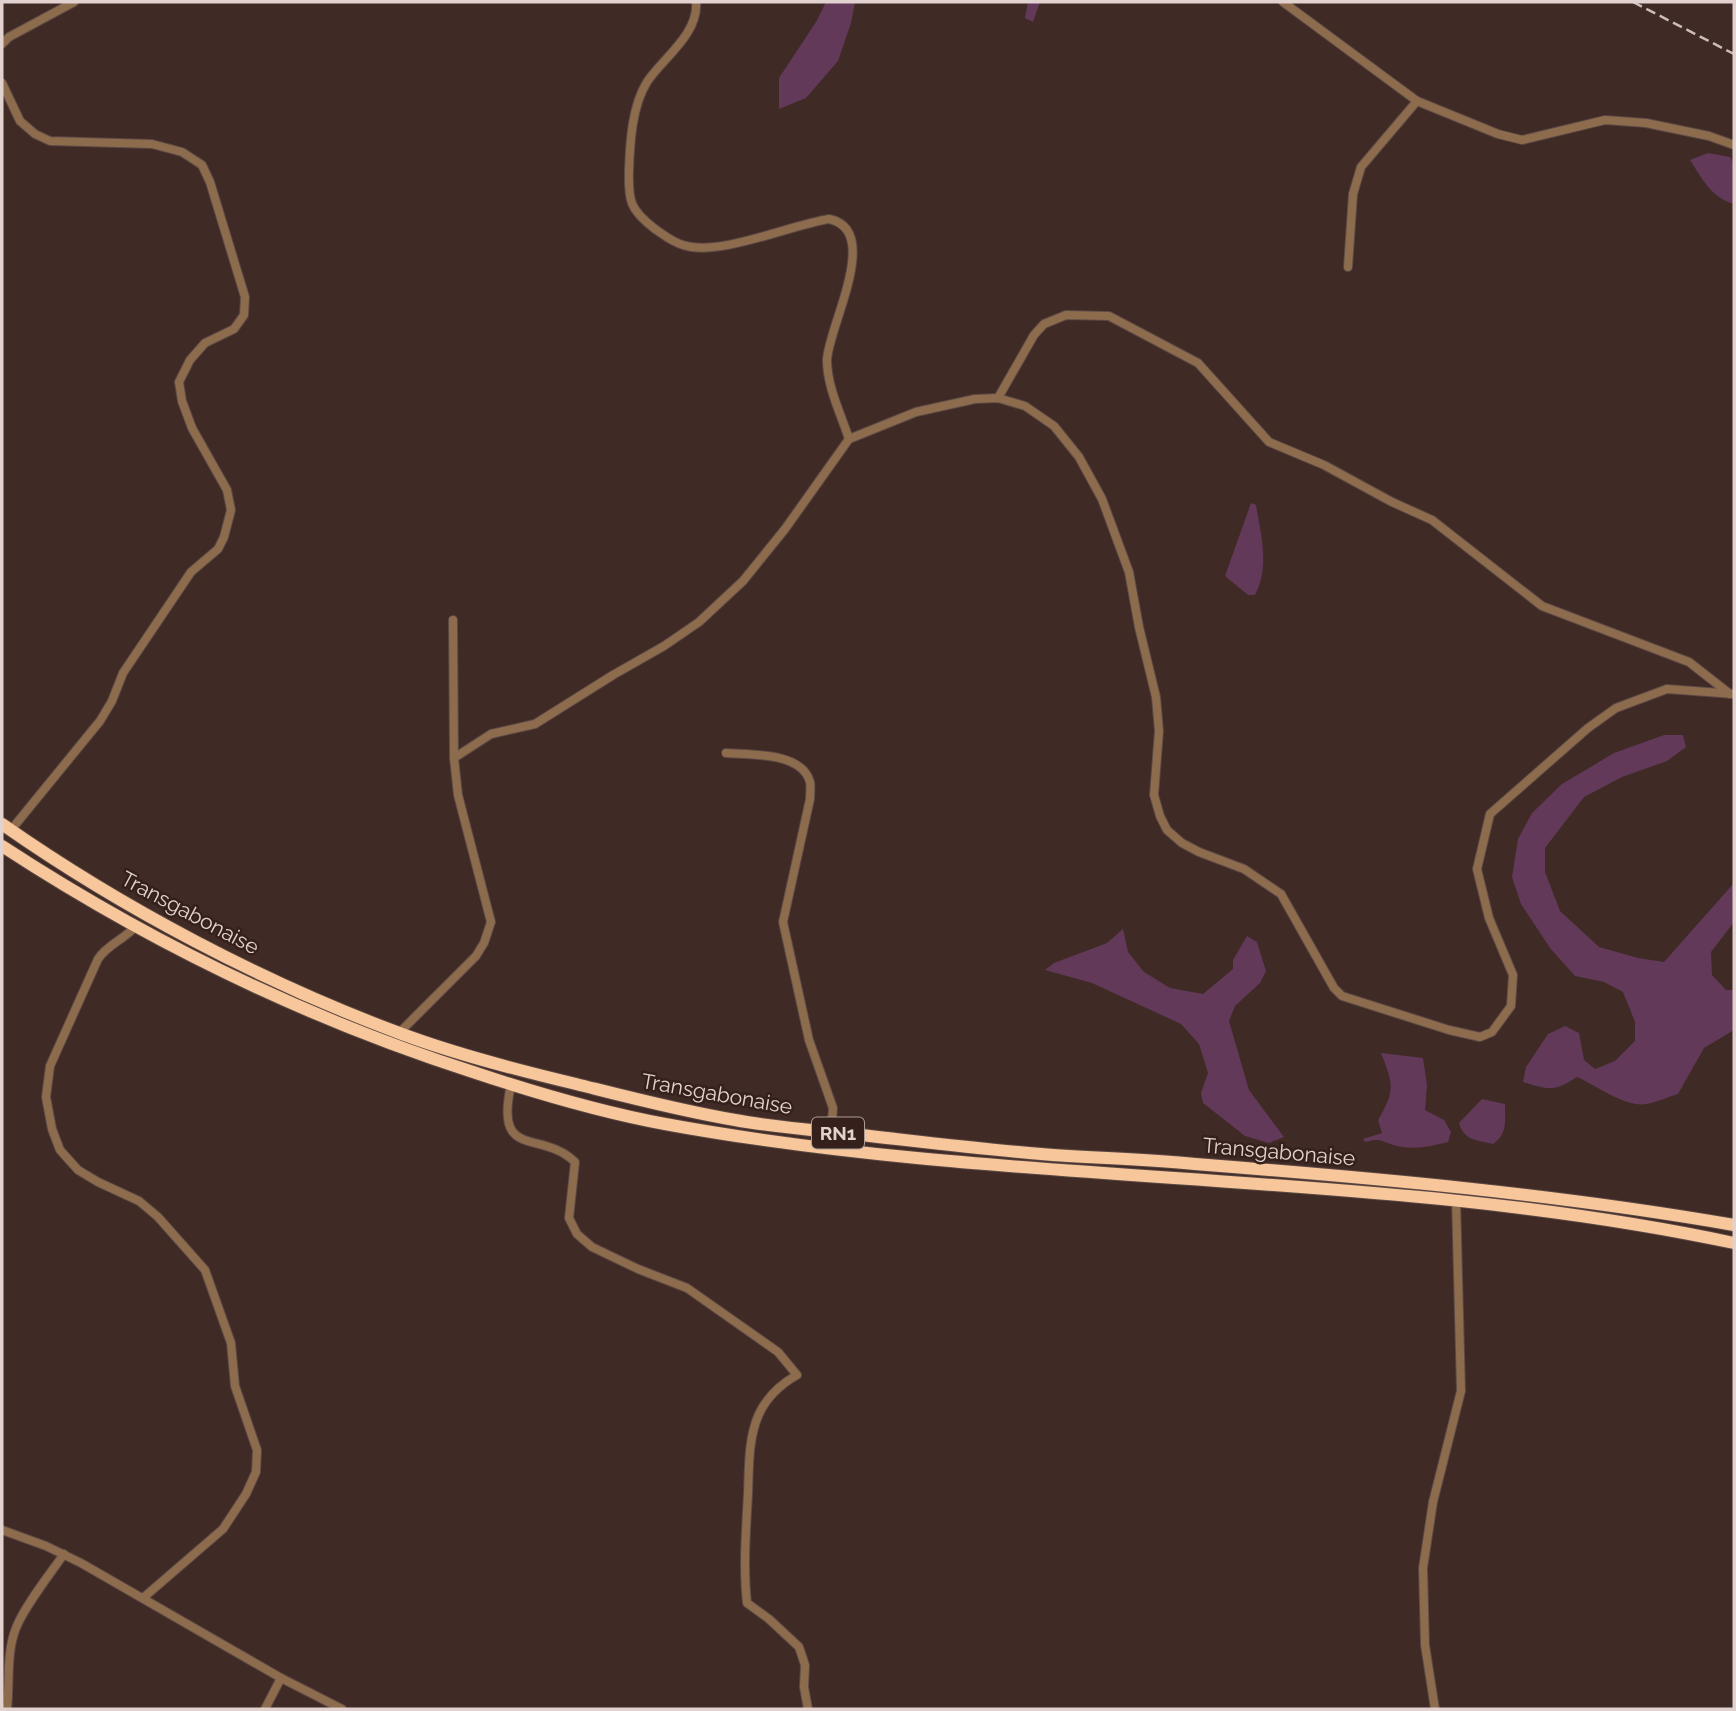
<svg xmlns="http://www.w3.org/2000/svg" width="1736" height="1711" viewBox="0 0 1736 1711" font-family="Raleway,sans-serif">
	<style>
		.water { fill: #623959 }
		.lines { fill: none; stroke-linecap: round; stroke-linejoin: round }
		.minor-casing { stroke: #5c4844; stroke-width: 10 }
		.highway-casing { stroke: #5c4844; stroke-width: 14 }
		.minor { stroke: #8d6c4e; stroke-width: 8 }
		.highway { stroke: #f7c69a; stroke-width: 12 }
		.rail { stroke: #ccbdb9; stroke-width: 2.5; stroke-dasharray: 10 5; stroke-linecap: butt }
		.labels { text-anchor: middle; stroke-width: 5; stroke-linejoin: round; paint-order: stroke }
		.shield { fill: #35201b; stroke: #ad9d99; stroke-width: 2 }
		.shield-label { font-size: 19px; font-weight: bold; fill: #e1d2cf }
		.street-label { font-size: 21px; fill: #e1d2cf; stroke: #35201b }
	</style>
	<rect width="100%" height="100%" fill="#3f2a25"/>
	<g class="water">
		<path d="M826,2H855L851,23L838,61L806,98L779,109V78L816,22Z"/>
		<path d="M1028,2H1040L1033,22L1025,18Z"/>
		<path d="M1708,153L1730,157L1734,164V204C1712,198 1702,179 1690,160Z"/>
		<path d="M1251,503L1256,505C1261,536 1270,566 1255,595H1248L1225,576Z"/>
		<path d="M1664,735H1683L1686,747L1667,761L1622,777L1584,797L1545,848V872L1560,911L1599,947L1638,958L1664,962L1734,883V922L1711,952L1712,975L1726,990H1734V1030L1704,1048L1678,1094C1668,1097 1657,1102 1647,1104C1625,1108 1596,1085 1577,1077C1554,1092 1549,1090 1523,1082L1526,1067L1548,1034L1565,1026L1579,1033L1584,1060L1595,1069L1615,1061L1635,1041V1022L1623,992L1604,982L1575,976L1550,948L1521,904L1512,877L1518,839L1532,813L1562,784L1614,753Z"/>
		<path d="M1123,929L1128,952L1144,972L1170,988L1203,994L1233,969V960L1247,936L1257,942L1266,971L1260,983L1235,1006L1229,1021L1249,1090L1284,1137L1269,1143L1245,1136L1203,1103L1201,1093L1208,1073L1199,1044L1181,1024L1092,983L1045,970L1054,963L1107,943Z"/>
		<path d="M1381,1053L1423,1058L1427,1085L1425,1110L1444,1120L1451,1132L1448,1142C1432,1146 1415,1150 1397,1146C1382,1142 1382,1137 1365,1142L1363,1139L1382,1133L1378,1120C1396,1090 1393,1084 1381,1053Z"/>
		<path d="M1482,1099L1505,1104C1505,1120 1508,1134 1493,1144C1477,1140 1464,1141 1459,1123Z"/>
	</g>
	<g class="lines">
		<g class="minor-casing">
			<g id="minor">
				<path d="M1283,2L1417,101L1498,134L1522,140L1605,120L1646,123L1709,136L1734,145"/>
				<path d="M2,44L9,37L74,2"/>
				<path d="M2,83L20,121L35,134L50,141L152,144L182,152L202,165L210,182L245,297L244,315L234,329L205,343L190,360L179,382L182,401L192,428L227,490L231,510L224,537L218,549L191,572L123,673L112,701L100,721L11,830"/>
				<path d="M1348,267L1353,194L1361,167L1417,101"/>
				<path d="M998,398L1034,335L1044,324L1066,315L1109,316L1198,363L1269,442L1324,465L1392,502L1432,520L1542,606L1689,662L1730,694"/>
				<path d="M849,439L916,412L975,399L998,398L1025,406L1054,426L1079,457L1102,499L1129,572L1139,627L1156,697L1159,731L1154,795L1160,816L1167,830L1182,843L1199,852L1244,869L1281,894L1334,988L1342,996L1449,1030L1480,1037L1492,1032L1511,1006L1513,975L1489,918L1477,869L1490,814L1588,728L1616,708L1667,689L1734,694"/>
				<path d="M453,620L454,758"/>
				<path d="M726,753C751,755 802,752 810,782C811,787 810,794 810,799L783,922L809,1040L833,1108L831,1132"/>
				<path d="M135,927C123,940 107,945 98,959L50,1066L46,1097L52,1129L60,1150L78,1170L98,1182L139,1201L158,1217L205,1270L231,1343L235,1386L257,1450L256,1472L246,1494L223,1529L143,1598"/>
				<path d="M399,1033L476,956L484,943L491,922L458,795L454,758L491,734L535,724L613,675L664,646L699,622L743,581L785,529L849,439C841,414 827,387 827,360C828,327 883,230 829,219C790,225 719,257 683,245C672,242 664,235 655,229C630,210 628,201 629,170C630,142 632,106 647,82C662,59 699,34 696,2"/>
				<path d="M511,1085C494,1161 541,1129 575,1162L569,1218L577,1234L592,1247L638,1269L687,1288L778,1352L797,1375C781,1384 767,1397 759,1414C748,1438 749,1468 748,1494C746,1531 743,1567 747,1603L769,1619L799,1647L805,1665L804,1687L808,1709"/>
				<path d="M2,1530L46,1546L81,1563L281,1678L342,1709"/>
				<path d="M7,1709C10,1682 6,1653 16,1628C24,1607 50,1574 64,1554"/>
				<path d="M265,1709L281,1678"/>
				<path d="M1435,1709L1425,1645L1423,1568L1433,1502L1461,1391L1456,1199"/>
			</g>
		</g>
		<g class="highway-casing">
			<g id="highway">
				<path d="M2,824C122,908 264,983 402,1034C458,1055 517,1070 576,1084C628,1097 681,1111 735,1120C773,1127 813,1130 852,1134C915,1141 978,1149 1041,1154C1092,1158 1143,1159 1195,1164C1375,1178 1556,1194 1734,1225"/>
				<path d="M2,846C149,942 305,1018 473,1072C536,1093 600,1112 665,1124C1018,1189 1383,1168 1734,1243"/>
			</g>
		</g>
		<use href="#minor" class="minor"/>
		<use href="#highway" class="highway"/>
		<path class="rail" d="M1633,2L1734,54"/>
	</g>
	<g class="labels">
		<rect class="shield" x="812" y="1117.5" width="52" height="31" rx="5"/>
		<g class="shield-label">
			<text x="838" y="1140">RN1</text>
		</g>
		<g class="street-label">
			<text transform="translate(190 913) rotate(28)" y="7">Transgabonaise</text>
			<text transform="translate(717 1094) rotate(10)" y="7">Transgabonaise</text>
			<text transform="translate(1279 1152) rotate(5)" y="7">Transgabonaise</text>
		</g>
	</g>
	<rect width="1736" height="1711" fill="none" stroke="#e1d2cf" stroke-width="7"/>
</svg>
